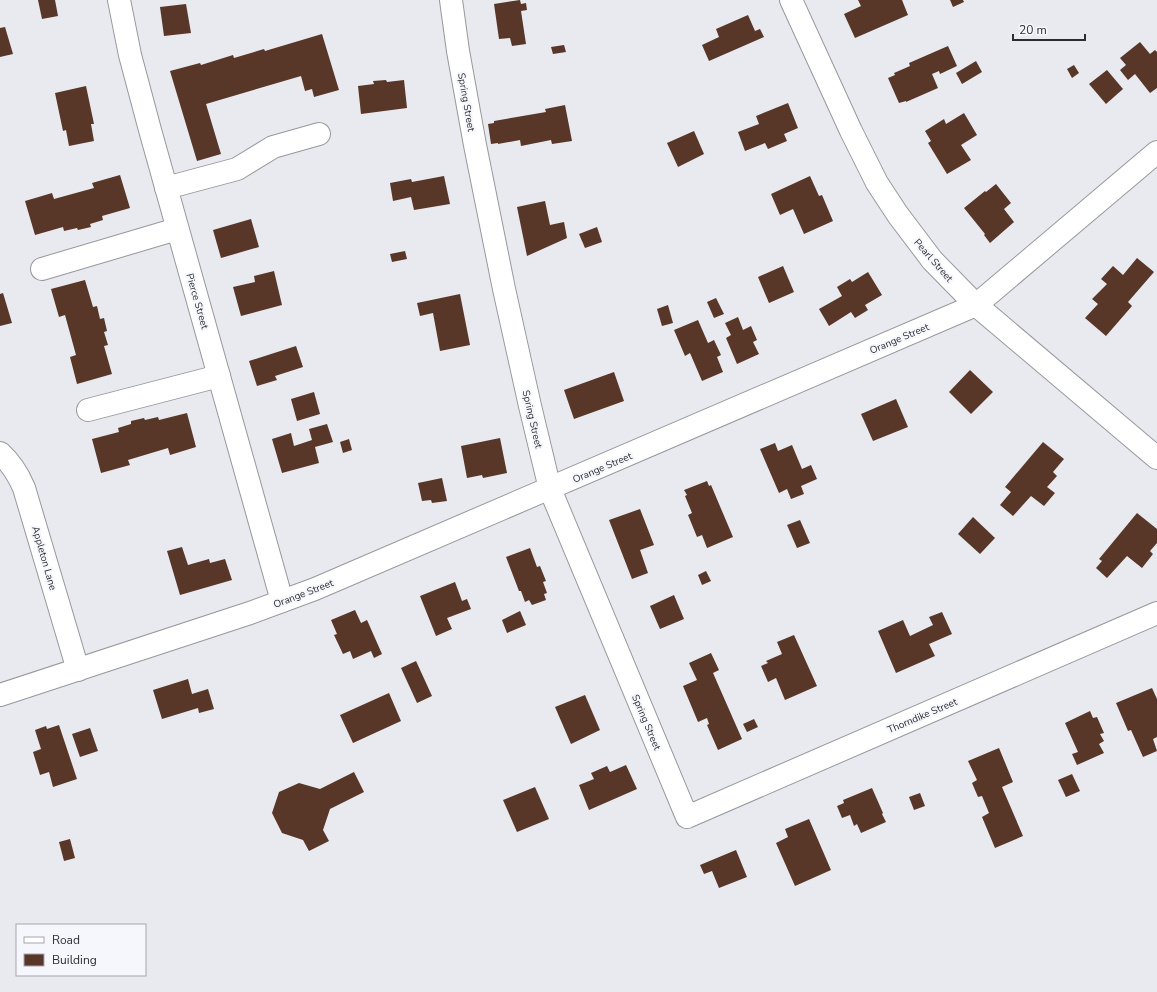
<svg xmlns="http://www.w3.org/2000/svg" width="1157" height="992" viewBox="0 0 1157 992" font-family="'Nunito Sans',sans-serif">
	<style>
		.building { fill: #583628 }
		.lines { fill: none; stroke-linecap: round; stroke-linejoin: round }
		.minor-casing { stroke: #97989d; stroke-width: 24 }
		.minor { stroke: #fff; stroke-width: 22 }
		.labels { text-anchor: middle; stroke-width: 4; stroke-linejoin: round; paint-order: stroke }
		.street-label { font-size: 10px; fill: #2d2d2f; stroke: #f6f7fd }
	</style>
	<rect width="100%" height="100%" fill="#e8eaef"/>
	<g class="building">
		<path d="M38,0H55L58,16L42,19Z"/>
		<path d="M520,0L521,4L526,3L527,10L521,11L526,44L512,46L510,38L499,39L494,4Z"/>
		<path d="M858,0H902L908,15L855,38L844,14L861,6Z"/>
		<path d="M950,0H963L964,2L953,7Z"/>
		<path d="M186,4L191,33L164,36L160,7Z"/>
		<path d="M748,15L755,31L760,29L764,37L709,61L702,45L719,37L716,29Z"/>
		<path d="M5,27L13,54L0,57V28Z"/>
		<path d="M322,34L339,90L314,97L312,89L305,91L301,76L206,104L221,154L197,161L170,71L200,63L201,65L233,55L234,58L264,49L265,51Z"/>
		<path d="M1140,42L1150,54L1155,50L1157,52V88L1150,93L1135,74L1128,80L1120,70L1126,65L1120,58Z"/>
		<path d="M564,45L566,52L553,54L551,47Z"/>
		<path d="M948,46L957,66L940,74L939,71L932,74L938,88L906,102V101L899,103L888,78L895,75L894,73L910,66L909,63Z"/>
		<path d="M976,61L982,72L962,84L956,73Z"/>
		<path d="M1074,65L1079,73L1072,78L1067,69Z"/>
		<path d="M1107,70L1123,89L1106,104L1089,84Z"/>
		<path d="M386,80L387,82L404,80L407,108L361,114L358,86L374,84L373,81Z"/>
		<path d="M86,86L94,124H91L94,141L69,146L66,130L63,131L55,93Z"/>
		<path d="M788,103L798,128L784,134L787,141L768,149L765,143L745,151L738,132L759,124L756,116Z"/>
		<path d="M565,105L572,141L552,144L551,140L521,146L520,140L498,144V143L491,144L488,124L494,123V121L546,112L545,109Z"/>
		<path d="M964,113L977,135L961,145L971,160L947,174L928,143L931,141L925,131L944,119L946,124Z"/>
		<path d="M694,131L704,154L678,167L667,143Z"/>
		<path d="M120,175L130,208L102,216L103,220L90,224L91,227L78,230L77,228L64,231L63,227L35,235L25,201L52,193L54,199L94,188L92,183Z"/>
		<path d="M444,176L450,204L414,210L411,197L393,201L390,183L411,179L412,182Z"/>
		<path d="M810,176L819,196L822,195L833,221L804,234L793,209L780,215L771,194Z"/>
		<path d="M996,184L1011,203L1004,209L1014,222L990,243L984,235L985,234L964,208L985,191L986,192Z"/>
		<path d="M545,201L550,225L564,222L567,238L527,256L517,207Z"/>
		<path d="M251,219L259,247L221,258L213,230Z"/>
		<path d="M597,227L602,242L585,248L579,234Z"/>
		<path d="M405,251L407,259L392,262L390,254Z"/>
		<path d="M1137,258L1154,272L1128,302L1132,306L1106,336L1085,318L1098,304L1092,299L1107,284L1101,279L1113,266L1123,275Z"/>
		<path d="M783,266L794,292L769,303L758,277Z"/>
		<path d="M274,271L282,305L241,316L233,287L255,282L254,276Z"/>
		<path d="M868,272L882,295L865,305L868,310L855,318L851,312L829,326L819,309L842,296L837,287L850,279L852,282Z"/>
		<path d="M85,280L93,307L97,306L100,319L104,318L107,331L104,332L108,345L104,346L112,374L77,384L70,357L76,355L65,315L59,317L51,289Z"/>
		<path d="M3,293L12,323L0,326V294Z"/>
		<path d="M460,294L470,345L440,351L433,313L420,316L417,303Z"/>
		<path d="M716,298L724,314L714,318L707,302Z"/>
		<path d="M668,305L673,323L662,326L657,309Z"/>
		<path d="M738,317L743,330L751,326L757,340L753,342L759,354L737,364L726,338L731,335L725,323Z"/>
		<path d="M698,320L708,343L714,340L721,355L717,357L723,372L702,381L690,353L685,356L674,330Z"/>
		<path d="M296,346L303,367L275,376L277,380L257,386L249,361Z"/>
		<path d="M970,370L993,392L971,414L949,392Z"/>
		<path d="M614,372L624,401L574,419L564,390Z"/>
		<path d="M314,392L320,414L297,421L291,399Z"/>
		<path d="M896,399L908,427L873,441L861,414Z"/>
		<path d="M187,413L196,447L170,455L168,448L128,460L130,465L101,473L92,439L119,432L118,428L131,424V421L144,418L145,420L158,417L159,420Z"/>
		<path d="M327,424L333,442L315,447L319,463L282,473L272,439L291,433L294,446L312,440L309,429Z"/>
		<path d="M500,438L507,473L483,478L482,475L467,478L461,446Z"/>
		<path d="M349,439L352,450L343,453L340,442Z"/>
		<path d="M1043,442L1064,459L1053,472L1057,476L1047,487L1055,493L1044,506L1031,496L1013,516L1000,505L1011,492L1005,487Z"/>
		<path d="M775,443L778,451L792,445L802,469L811,465L817,479L801,486L804,494L791,499L787,489L779,493L760,449Z"/>
		<path d="M442,478L447,501L432,503L431,500L422,501L418,483Z"/>
		<path d="M707,481L709,486L711,485L733,537L707,548L702,535L697,537L688,515L692,513L685,496L687,495L684,490Z"/>
		<path d="M640,509L654,545L640,550L648,573L632,579L609,520Z"/>
		<path d="M1137,513L1157,529V543L1150,551L1153,554L1142,568L1127,556L1107,578L1096,568L1102,561L1099,559Z"/>
		<path d="M973,517L995,538L980,554L958,534Z"/>
		<path d="M800,520L810,543L797,548L787,525Z"/>
		<path d="M182,547L188,565L209,559L210,563L225,559L232,580L180,595L167,551Z"/>
		<path d="M530,548L537,567L540,566L546,581L543,582L547,593L544,594L546,600L532,605L529,600L525,602L521,591H519L506,557Z"/>
		<path d="M706,571L711,581L702,585L698,575Z"/>
		<path d="M455,582L462,601L467,599L471,609L447,618L452,629L436,636L420,596Z"/>
		<path d="M674,595L684,619L660,629L650,606Z"/>
		<path d="M355,610L361,623L367,620L382,654L374,658L371,651L353,659L350,651L343,654L334,635L337,634L331,620Z"/>
		<path d="M520,611L526,625L507,633L502,620Z"/>
		<path d="M942,612L952,634L929,644L935,656L896,673L878,631L903,620L910,636L933,625L929,617Z"/>
		<path d="M794,635L817,686L785,700L776,678L768,682L761,666L768,663L766,661L782,654L777,642Z"/>
		<path d="M711,653L719,670L713,673L742,739L718,750L707,725L709,724L707,718L698,722L683,686L697,680L689,663Z"/>
		<path d="M416,661L432,696L417,703L401,668Z"/>
		<path d="M188,679L192,694L208,689L214,709L199,713L198,708L162,719L153,690Z"/>
		<path d="M1152,688L1157,699V737L1153,739L1157,751L1143,757L1131,730L1128,731L1116,703Z"/>
		<path d="M389,693L401,721L353,743L340,715Z"/>
		<path d="M585,695L600,730L571,744L555,707Z"/>
		<path d="M1090,711L1093,718L1097,717L1104,733L1100,734L1104,741L1099,744L1104,753L1077,765L1072,754L1078,752L1065,723Z"/>
		<path d="M754,719L758,727L747,732L743,724Z"/>
		<path d="M59,725L77,779L53,787L49,772L40,775L33,752L41,749L35,730L46,726L47,729Z"/>
		<path d="M90,728L98,751L80,757L72,734Z"/>
		<path d="M999,748L1013,782L1002,787L1023,836L995,848L982,817L989,813L982,796L978,797L972,783L977,780L968,761Z"/>
		<path d="M626,765L637,789L589,810L579,785L594,779L591,773L607,766L610,772Z"/>
		<path d="M354,772L364,792L330,809L323,830L329,841L309,851L303,840L282,833L272,813L279,792L299,783L320,789Z"/>
		<path d="M1072,774L1080,791L1066,797L1058,780Z"/>
		<path d="M535,787L549,819L517,832L503,800Z"/>
		<path d="M872,788L883,813L882,814L886,822L861,833L857,824L854,826L850,815L842,818L837,806L844,803L843,800Z"/>
		<path d="M920,793L925,806L914,810L909,797Z"/>
		<path d="M809,819L831,870L795,886L776,843L788,837L785,829Z"/>
		<path d="M70,839L75,858L64,861L59,842Z"/>
		<path d="M736,850L747,877L719,888L712,871L704,874L700,865Z"/>
	</g>
	<g class="lines">
		<g class="minor-casing">
			<g id="minor">
				<path d="M119,0L130,55L150,130L282,601"/>
				<path d="M451,0L458,51L475,145L504,289L530,406L550,489L687,817L1157,613"/>
				<path d="M791,0L851,131L877,183L898,215L932,260L976,305L1157,458"/>
				<path d="M166,188L237,169L273,147L319,134"/>
				<path d="M42,269L177,229"/>
				<path d="M88,410L219,376"/>
				<path d="M0,453C11,463 18,474 24,488L78,670"/>
				<path d="M0,695L250,613L315,589L976,305L1157,152"/>
			</g>
		</g>
		<use href="#minor" class="minor"/>
	</g>
	<g class="labels">
		<g class="street-label">
			<text transform="translate(467 102) rotate(80)" y="4">Spring Street</text>
			<text transform="translate(934 260) rotate(49)" y="4">Pearl Street</text>
			<text transform="translate(198 301) rotate(74)" y="4">Pierce Street</text>
			<text transform="translate(899 338) rotate(-23)" y="4">Orange Street</text>
			<text transform="translate(533 419) rotate(77)" y="4">Spring Street</text>
			<text transform="translate(602 467) rotate(-23)" y="4">Orange Street</text>
			<text transform="translate(45 558) rotate(74)" y="4">Appleton Lane</text>
			<text transform="translate(303 593) rotate(-21)" y="4">Orange Street</text>
			<text transform="translate(922 715) rotate(-23)" y="4">Thorndike Street</text>
			<text transform="translate(647 722) rotate(67)" y="4">Spring Street</text>
		</g>
	</g>
	<rect x="16" y="924" width="130" height="52" fill="#f6f7fd" stroke="#a6a6ab"/>
	<rect x="24" y="937" width="20" height="6" fill="#ffffff" stroke="#a6a6ab"/>
	<text x="52" y="944" font-size="12" fill="#2d2d2f">Road</text>
	<rect x="24" y="954" width="20" height="12" fill="#583628" stroke="#a6a6ab"/>
	<text x="52" y="964" font-size="12" fill="#2d2d2f">Building</text>
	<path d="M1013 34v6h72v-6" fill="none" stroke="#2d2d2f" stroke-width="2"/>
	<text x="1019" y="34" font-size="12" fill="#2d2d2f" stroke="#f6f7fd" stroke-width="3" paint-order="stroke">20 m</text>
</svg>
